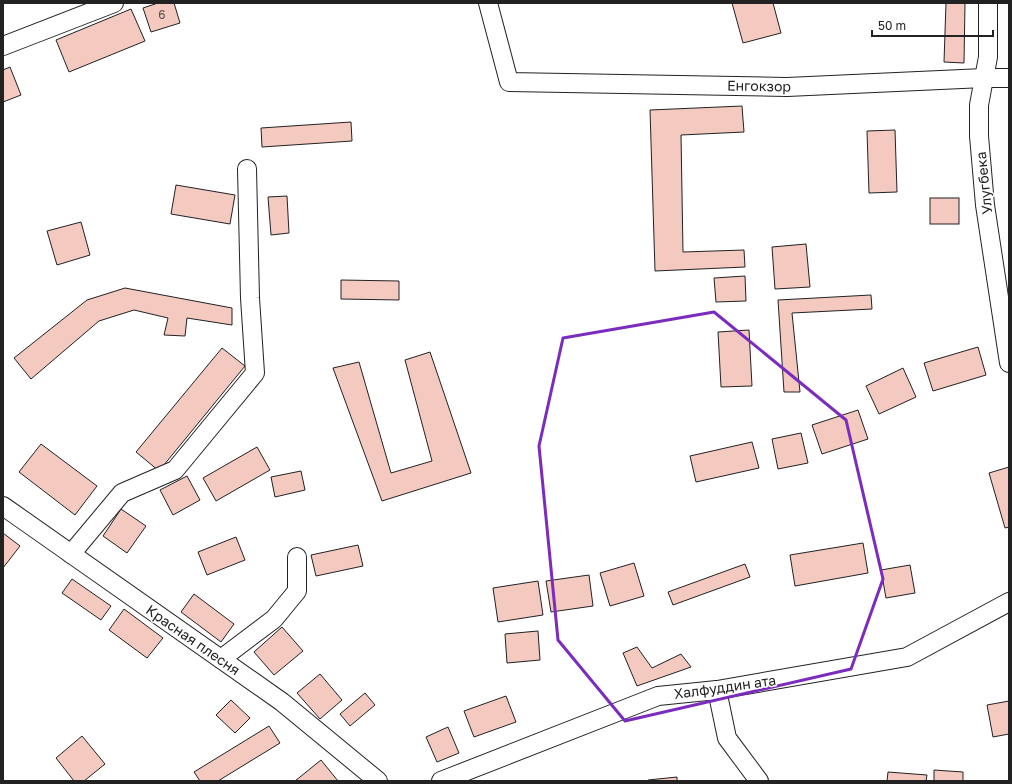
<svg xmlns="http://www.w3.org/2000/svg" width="1012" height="784" viewBox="0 0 1012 784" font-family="'Golos Text',sans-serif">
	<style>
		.building { fill: #f3c9c0; stroke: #222 }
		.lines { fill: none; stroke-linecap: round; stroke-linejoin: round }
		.minor-casing { stroke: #222; stroke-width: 20 }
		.minor { stroke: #fff; stroke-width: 18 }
		.marked { fill: none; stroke: #7b2cbf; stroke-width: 3; stroke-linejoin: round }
		.labels { text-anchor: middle; stroke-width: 3; stroke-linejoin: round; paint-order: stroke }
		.number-label { font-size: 12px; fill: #564c4a }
		.street-label { font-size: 14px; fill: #222; stroke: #fff }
	</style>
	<rect width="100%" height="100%" fill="#fff"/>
	<g class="building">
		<path d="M158,3H174L180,23L151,32L143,8Z"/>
		<path d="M732,3H773L781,33L743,43Z"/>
		<path d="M946,3H965L964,63L944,62Z"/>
		<path d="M131,9L145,41L69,72L56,40Z"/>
		<path d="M10,67L21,95L3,102V70Z"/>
		<path d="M742,106L744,132L681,135L683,252L744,250L745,267L655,271L650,110Z"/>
		<path d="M351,122L352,141L262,147L261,128Z"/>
		<path d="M895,130L897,192L869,193L867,131Z"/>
		<path d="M176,185L235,195L230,224L171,214Z"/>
		<path d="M287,196L289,233L271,235L268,197Z"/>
		<rect x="930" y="198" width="29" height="26"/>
		<path d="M81,222L90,255L57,265L47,231Z"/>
		<path d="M806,244L810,287L775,289L772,247Z"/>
		<path d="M745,276L746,301L716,302L714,278Z"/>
		<path d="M341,280L399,281V300L341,299Z"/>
		<path d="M125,288L232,308V325L187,318L185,336L164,335L168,318L134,310L99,321L31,379L14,358L87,300Z"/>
		<path d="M871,295L872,309L792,313L800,392H784L778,300Z"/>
		<path d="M749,330L752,386L721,387L718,332Z"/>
		<path d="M978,347L986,375L933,391L924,363Z"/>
		<path d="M222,348L245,366L159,471L136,452Z"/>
		<path d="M430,352L471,473L382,501L333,368L359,362L391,473L432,461L405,360Z"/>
		<path d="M903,368L916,397L879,414L866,386Z"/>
		<path d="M858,410L868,439L822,454L812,425Z"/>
		<path d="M801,433L808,463L778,469L772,439Z"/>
		<path d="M752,442L759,468L696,482L690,456Z"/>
		<path d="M41,444L97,486L75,515L19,472Z"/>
		<path d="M257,447L270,470L216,501L203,478Z"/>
		<path d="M1009,467V527L1005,528L989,473Z"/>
		<path d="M301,471L305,490L275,497L271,477Z"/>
		<path d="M187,476L200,500L173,515L160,490Z"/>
		<path d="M121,509L146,526L127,553L103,536Z"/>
		<path d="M3,533L20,546L3,568Z"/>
		<path d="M236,537L245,560L207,575L198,552Z"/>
		<path d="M863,543L868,573L795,586L790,555Z"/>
		<path d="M358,545L363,566L316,576L311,555Z"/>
		<path d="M634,563L644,596L610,606L600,573Z"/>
		<path d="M745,564L750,577L673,605L668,592Z"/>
		<path d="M910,565L915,593L886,598L881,570Z"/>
		<path d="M589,575L593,606L551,612L546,581Z"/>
		<path d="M72,579L111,606L101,620L62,593Z"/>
		<path d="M538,581L543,615L498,622L493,588Z"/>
		<path d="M194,594L234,624L221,642L181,612Z"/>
		<path d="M124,609L163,638L147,658L109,630Z"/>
		<path d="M282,627L303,651L274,675L254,652Z"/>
		<path d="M538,631L540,660L507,663L505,634Z"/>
		<path d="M637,647L652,668L681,654L691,667L637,686L623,653Z"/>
		<path d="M320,674L342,700L320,719L297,693Z"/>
		<path d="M365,693L375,705L350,726L340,714Z"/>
		<path d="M506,696L516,722L474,737L464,711Z"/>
		<path d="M231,700L250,718L235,733L216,715Z"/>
		<path d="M1009,701V734L993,737L987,705Z"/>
		<path d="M269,726L280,743L218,781H200L194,772Z"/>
		<path d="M448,727L459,753L437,762L426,737Z"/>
		<path d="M82,736L105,764L84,781H74L56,758Z"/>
		<path d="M321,760L338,781H295Z"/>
		<path d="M934,770L963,772V781H934Z"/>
		<path d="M888,772L927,775L926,781H887Z"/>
		<path d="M677,777V781H648V780Z"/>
	</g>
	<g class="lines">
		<g class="minor-casing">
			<g id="minor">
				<path d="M488,3L509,82L787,87L984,78H1009"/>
				<path d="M988,3V57L979,105V136L985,205L1009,363"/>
				<path d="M3,46L114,3"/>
				<path d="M3,506L282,702L378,781"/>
				<path d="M71,554L122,493L175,470L255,373L250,298L247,169"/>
				<path d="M221,659L274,619L297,591V557"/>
				<path d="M717,690L727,738L759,781"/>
				<path d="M441,781L658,696L717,690L907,657L1009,602"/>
			</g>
		</g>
		<use href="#minor" class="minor"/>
	</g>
	<path class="marked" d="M714,312L846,420L883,579L851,669L625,721L558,640L539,446L563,338Z"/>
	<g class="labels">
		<g class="number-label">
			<text x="162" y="19">6</text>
		</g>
		<g class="street-label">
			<text transform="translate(759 86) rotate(1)" y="5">Енгокзор</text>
			<text transform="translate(984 183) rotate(-96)" y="5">Улугбека</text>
			<text transform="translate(193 640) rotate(35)" y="5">Красная плесня</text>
			<text transform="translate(725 687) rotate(-8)" y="5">Халфуддин ата</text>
		</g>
	</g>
	<rect width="1012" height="784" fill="none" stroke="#222222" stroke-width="8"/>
	<path d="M872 30v6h121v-6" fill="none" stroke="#222222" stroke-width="2"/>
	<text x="878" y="30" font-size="12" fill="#222222" stroke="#ffffff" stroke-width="3" paint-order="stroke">50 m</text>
</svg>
